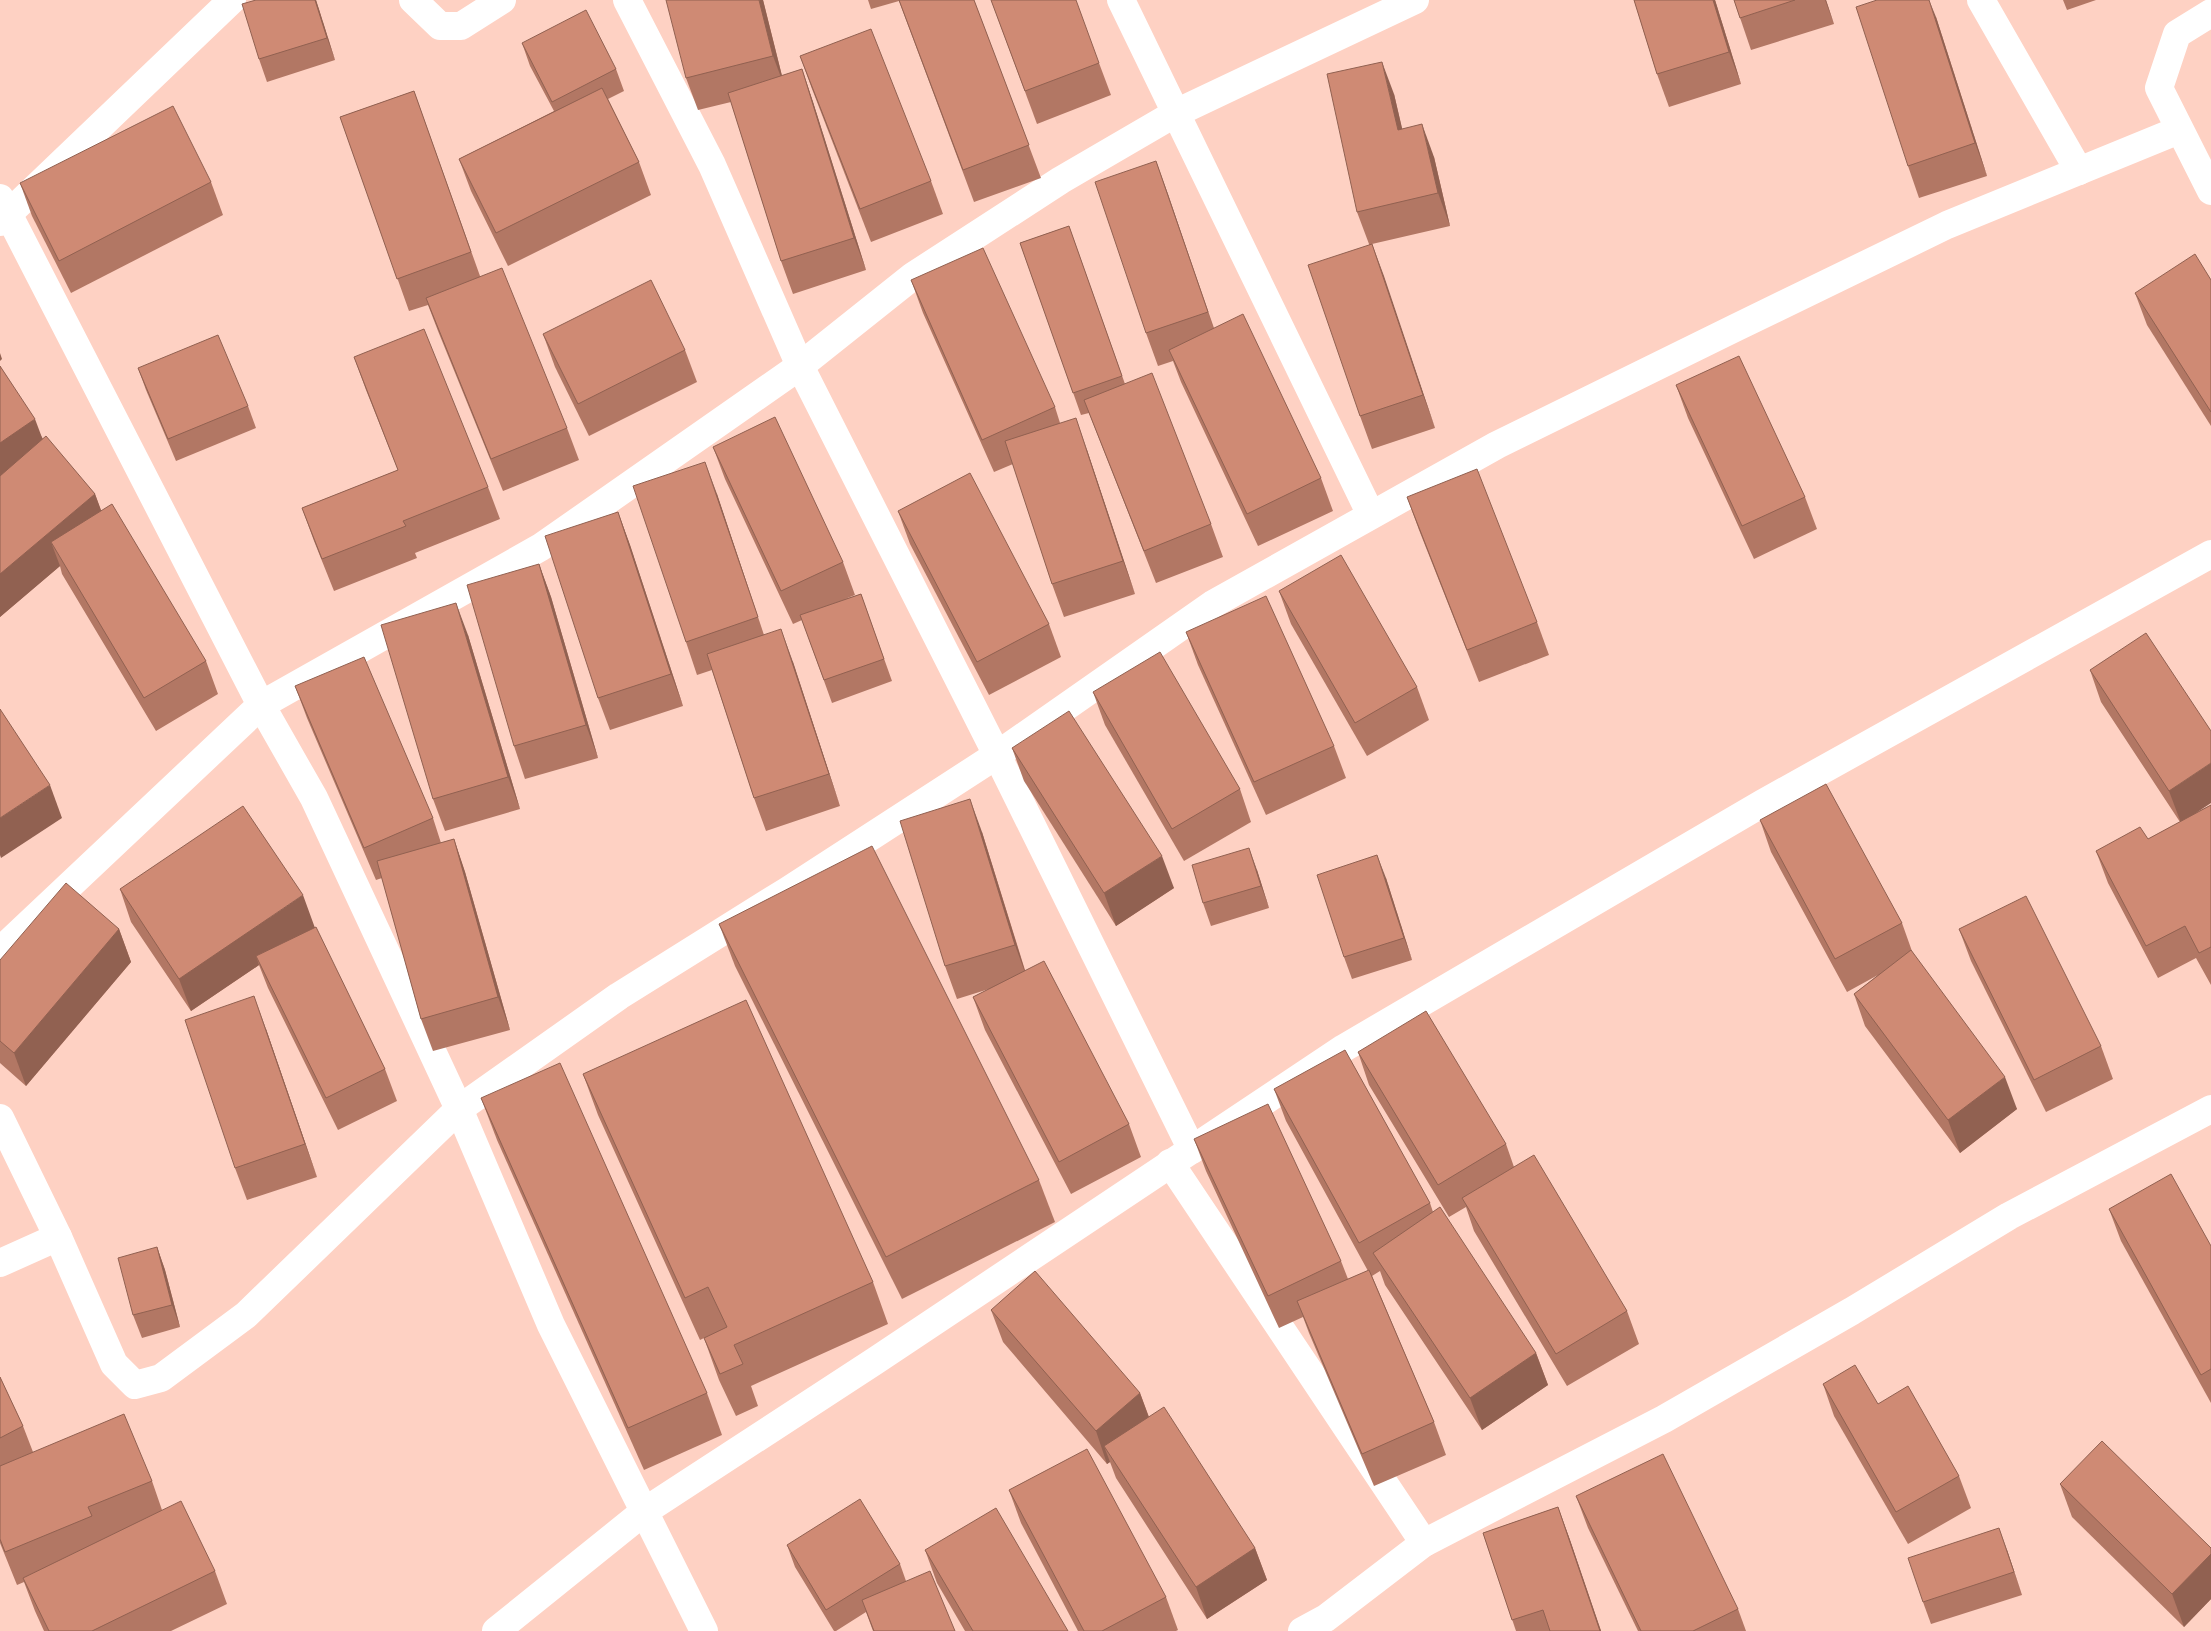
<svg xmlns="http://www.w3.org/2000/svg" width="2211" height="1631" viewBox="0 0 2211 1631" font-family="'Nunito Sans',sans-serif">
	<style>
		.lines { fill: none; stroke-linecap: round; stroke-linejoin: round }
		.minor { stroke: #fff; stroke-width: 28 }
		.wall { fill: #b27764 }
		.shaded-wall { fill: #916151 }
		.building { fill: #cf8a74; stroke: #916151 }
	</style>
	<rect width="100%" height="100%" fill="#fed1c3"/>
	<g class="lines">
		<g class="minor">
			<path d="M413,0L440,26H461L502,0"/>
			<path d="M627,0L712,165L800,366L997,755L1192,1150"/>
			<path d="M1121,0L1371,515"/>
			<path d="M1981,0L2079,171"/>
			<path d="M2211,13L2177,34L2159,88L2211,191"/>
			<path d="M0,198L261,705L314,798L459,1109L551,1325L704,1631"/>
			<path d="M0,222L232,0"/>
			<path d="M0,951L261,705L541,547L800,366L913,276L1061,180L1176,113L1415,0"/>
			<path d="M0,1118L58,1237L114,1364L135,1385L161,1378L246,1315L459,1109L619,996L787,891L997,755L1213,604L1497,445L1735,328L1947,225L2179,130"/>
			<path d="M1170,1163L1424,1543"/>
			<path d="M0,1263L58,1237"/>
			<path d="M496,1631L645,1511L875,1361L1344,1048L1763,803L2211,554"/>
			<path d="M1302,1631L1326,1618L1424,1543L1664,1419L1852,1311L2009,1216L2211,1109"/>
		</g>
	</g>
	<g class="wall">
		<path d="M256,0H316L335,60L267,82L259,59Z"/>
		<path d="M763,0L782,76L802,69L813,102L866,270L793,294L781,261L731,102L698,110L686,78Z"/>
		<path d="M868,0H974L1041,178L974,202L899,1L871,9Z"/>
		<path d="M991,0L1099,63L1111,95L1037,124Z"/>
		<path d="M1634,0H1715L1741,84L1669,107L1657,74Z"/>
		<path d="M1734,0H1826L1834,24L1751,50Z"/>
		<path d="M2063,0H2096L2067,10Z"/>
		<path d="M1936,17L1987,176L1919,198L1908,166Z"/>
		<path d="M522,43L616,69L624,91L608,99L639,162L651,195L508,266L471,191L459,159L554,111L530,66Z"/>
		<path d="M800,56L931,181L943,214L871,242L812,89Z"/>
		<path d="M414,91L480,276L567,428L579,460L503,491L438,331L428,305L409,311L340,117Z"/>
		<path d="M1394,94L1402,129L1434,157L1450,226L1372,244L1435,428L1372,449L1360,416L1369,244L1357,212Z"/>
		<path d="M1156,161L1214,328L1321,478L1333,511L1258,546L1181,382L1173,361L1158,366L1146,333Z"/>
		<path d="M211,182L223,215L71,293L32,216L20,183Z"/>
		<path d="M1069,226L1125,384L1211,524L1223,557L1156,583L1089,413L1081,415L1020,243Z"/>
		<path d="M911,280L1055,407L1060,423L1087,450L1135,594L1064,617L1052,584L1013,464L994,472L923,313Z"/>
		<path d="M2211,280V426L2147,325L2135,293Z"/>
		<path d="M543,334L685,350L697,382L589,436L555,367Z"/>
		<path d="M354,357L488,487L500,519L415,553L417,558L334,591L314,541L302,508L398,470L366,390Z"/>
		<path d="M0,366L43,439L95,494L101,511L206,661L218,694L156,731L62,574L60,566L0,617Z"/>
		<path d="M138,368L248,406L256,428L176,461L146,390Z"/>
		<path d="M1676,385L1805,497L1817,529L1754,559L1688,418Z"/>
		<path d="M713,447L843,562L855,595L845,599L861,594L892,681L832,703L802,620L793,624L725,479Z"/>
		<path d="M717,494L764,635L793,662L840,806L766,831L754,798L712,670L697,675L686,642Z"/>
		<path d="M1407,497L1537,622L1549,655L1479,682L1419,530Z"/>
		<path d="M898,511L1049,624L1061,657L989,695L910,544Z"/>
		<path d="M618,512L630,545L683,706L610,730L598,698Z"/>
		<path d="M539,564L551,597L598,758L525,779L514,746Z"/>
		<path d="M1279,591L1417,687L1429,720L1367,756L1291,624Z"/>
		<path d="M1186,632L1334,746L1346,778L1266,815L1198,665Z"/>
		<path d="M468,635L520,809L445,831L433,799Z"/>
		<path d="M2090,670L2197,812L2211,805V985L2196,958L2158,978L2108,883L2096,851L2148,839L2180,822L2101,702Z"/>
		<path d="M295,686L433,818L441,843L454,839L465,872L510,1030L433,1051L421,1019L382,878L376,880L307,718Z"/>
		<path d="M1093,692L1240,789L1251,822L1184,861L1105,725Z"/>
		<path d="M1012,748L1174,888L1116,926L1024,781Z"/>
		<path d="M1760,820L1902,923L1913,954L2017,1109L1960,1153L1865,1026L1854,994L1878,975L1847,992L1771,852Z"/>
		<path d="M982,832L1025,970L1129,1124L1141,1157L1071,1194L985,1030L973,997L989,989L957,999L945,966Z"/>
		<path d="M1257,870L1269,908L1211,926L1203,903Z"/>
		<path d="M1386,878L1412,960L1352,979L1344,957Z"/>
		<path d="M120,889L315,927L385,1069L397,1101L338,1130L268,988L259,965L191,1011L131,922Z"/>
		<path d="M719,924L1039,1180L1055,1222L902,1299L735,966Z"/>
		<path d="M119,929L131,962L26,1086L0,1063V960Z"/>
		<path d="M1959,929L2101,1046L2113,1079L2046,1112L1971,961Z"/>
		<path d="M266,1029L317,1177L247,1200L235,1168Z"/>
		<path d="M1358,1052L1506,1144L1514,1167L1627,1311L1639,1344L1567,1386L1474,1231L1466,1207L1449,1217L1369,1085Z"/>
		<path d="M583,1074L873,1282L888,1324L751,1386L758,1406L736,1416L719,1380L704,1338L700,1340L598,1115Z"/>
		<path d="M1274,1089L1430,1203L1433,1212L1536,1353L1548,1385L1482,1430L1385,1285L1380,1271L1372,1276L1434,1422L1446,1455L1374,1486L1309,1333L1303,1317L1279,1328L1206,1171L1194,1139L1341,1261L1348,1279L1368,1271L1286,1121Z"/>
		<path d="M481,1098L707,1393L722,1435L644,1470L497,1140Z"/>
		<path d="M2109,1209L2211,1246V1403L2121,1241Z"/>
		<path d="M157,1247L165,1270L180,1327L142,1338L133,1315Z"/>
		<path d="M991,1310L1140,1393L1149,1417L1255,1548L1267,1580L1207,1619L1116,1478L1110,1462L1107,1464L1003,1342Z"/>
		<path d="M0,1377L23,1426L33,1452L152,1481L162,1510L215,1571L227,1604L171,1631H44L35,1611L24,1582L17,1585L0,1543Z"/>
		<path d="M1823,1384L1878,1404L1959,1476L1971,1508L1908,1544L1834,1416Z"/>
		<path d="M2060,1484L2211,1548V1599L2184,1627L2072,1517Z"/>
		<path d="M1009,1490L1166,1597L1178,1630L1176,1631H1078L1021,1523Z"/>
		<path d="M1576,1496L1738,1609L1746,1631H1638L1588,1528Z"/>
		<path d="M1558,1507L1570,1540L1601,1631H1516L1483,1533Z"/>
		<path d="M787,1545L900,1564L906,1581L955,1631H873L866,1612L836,1631H834L795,1567Z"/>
		<path d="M925,1550L1068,1631H965L937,1583Z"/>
		<path d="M2007,1550L2022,1595L1931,1624L1923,1602Z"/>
	</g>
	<g class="shaded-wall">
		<path d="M315,0H316L335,60L327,38Z"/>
		<path d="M759,0H763L785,88L773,56Z"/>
		<path d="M1713,0H1715L1741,84L1729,52Z"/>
		<path d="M1825,0H1826L1834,24Z"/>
		<path d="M1929,0L1936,17L1987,176L1975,143Z"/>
		<path d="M1382,62L1394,94L1410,162L1398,130Z"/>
		<path d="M802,69L813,102L866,270L854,238Z"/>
		<path d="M1422,124L1434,157L1450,226L1438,193Z"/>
		<path d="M1156,161L1168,194L1219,345L1208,312Z"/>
		<path d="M1372,244L1384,276L1435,428L1423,395Z"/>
		<path d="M0,353L2,359L0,361Z"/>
		<path d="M1076,418L1087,450L1135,594L1123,561Z"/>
		<path d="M35,419L47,451L0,483V443Z"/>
		<path d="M705,462L717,494L769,650L758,617Z"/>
		<path d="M95,494L107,526L51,542L60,566L0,617V574Z"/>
		<path d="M618,512L630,545L683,706L671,674Z"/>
		<path d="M539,564L551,597L598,758L586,725Z"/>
		<path d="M456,603L468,635L520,809L508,777Z"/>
		<path d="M781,629L793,662L840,806L829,774Z"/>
		<path d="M2211,763V803L2181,823L2169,791Z"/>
		<path d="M50,785L62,818L1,858L0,855V818Z"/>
		<path d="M970,799L982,832L1027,978L1015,945Z"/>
		<path d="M454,839L465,872L510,1030L498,997Z"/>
		<path d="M1249,848L1257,870L1269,908L1261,886Z"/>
		<path d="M1377,855L1386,878L1412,960L1404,938Z"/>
		<path d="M1162,856L1174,888L1116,926L1104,893Z"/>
		<path d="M303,895L315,928L256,956L259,965L191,1011L179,979Z"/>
		<path d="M119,929L131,962L26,1086L14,1053Z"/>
		<path d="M254,996L266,1029L317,1177L305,1144Z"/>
		<path d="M2005,1077L2017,1109L1960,1153L1948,1120Z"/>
		<path d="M157,1247L165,1270L180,1327L172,1305Z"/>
		<path d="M1536,1353L1548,1385L1482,1430L1470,1398Z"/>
		<path d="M1140,1393L1152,1426L1104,1446L1110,1462L1107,1464L1096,1431Z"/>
		<path d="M1558,1507L1570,1540L1601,1631H1600Z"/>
		<path d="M1999,1528L2007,1550L2022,1595L2014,1572Z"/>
		<path d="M1255,1548L1267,1580L1207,1619L1196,1587Z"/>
		<path d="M2211,1554V1599L2184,1627L2172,1594Z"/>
	</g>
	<g class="building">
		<path d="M256,0H315L327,38L259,59L242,4Z"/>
		<path d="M666,0H759L773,56L686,78Z"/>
		<path d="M899,0H974L1029,145L963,170Z"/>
		<path d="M991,0H1076L1099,63L1025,91Z"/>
		<path d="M1634,0H1713L1729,52L1657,74Z"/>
		<path d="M1734,0H1795L1740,18Z"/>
		<path d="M1877,0H1929L1975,143L1908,166L1856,7Z"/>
		<path d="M586,10L616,69L552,102L522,43Z"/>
		<path d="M871,29L931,181L860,209L800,56Z"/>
		<path d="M1382,62L1398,130L1422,124L1438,193L1357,212L1327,74Z"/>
		<path d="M802,69L854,238L781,261L728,93Z"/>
		<path d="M602,88L639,162L496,233L459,159Z"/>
		<path d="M414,91L471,252L397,279L340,117Z"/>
		<path d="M173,106L211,182L59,261L20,183Z"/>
		<path d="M1156,161L1208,312L1146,333L1095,182Z"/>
		<path d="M1069,226L1122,376L1073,393L1020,243Z"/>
		<path d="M1372,244L1423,395L1360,416L1308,265Z"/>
		<path d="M983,248L1055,407L982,440L911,280Z"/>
		<path d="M2195,254L2211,280V412L2135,293Z"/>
		<path d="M502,268L567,428L491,459L426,298Z"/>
		<path d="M651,280L685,350L578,404L543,334Z"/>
		<path d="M1243,314L1321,478L1247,514L1169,350Z"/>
		<path d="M424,329L488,487L403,521L406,526L322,559L302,508L398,470L354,357Z"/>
		<path d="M218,335L248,406L168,439L138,368Z"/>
		<path d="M1739,356L1805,497L1742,526L1676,385Z"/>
		<path d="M0,366L35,419L0,443Z"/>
		<path d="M1152,373L1211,524L1144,551L1084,400Z"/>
		<path d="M775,417L843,562L781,591L713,447Z"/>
		<path d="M1076,418L1123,561L1052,584L1005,441Z"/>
		<path d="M46,436L95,494L0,574V476Z"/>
		<path d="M705,462L758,617L686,642L633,486Z"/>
		<path d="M1477,469L1537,622L1467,650L1407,497Z"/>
		<path d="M970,473L1049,624L977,662L898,511Z"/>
		<path d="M112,504L206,661L144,698L51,542Z"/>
		<path d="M618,512L671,674L598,698L545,536Z"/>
		<path d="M1341,555L1417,687L1355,723L1279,591Z"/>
		<path d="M539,564L586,725L514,746L467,585Z"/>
		<path d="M861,594L884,659L824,680L800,615Z"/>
		<path d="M1266,596L1334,746L1254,782L1186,632Z"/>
		<path d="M456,603L508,777L433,799L381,625Z"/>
		<path d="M781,629L829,774L754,798L707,654Z"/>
		<path d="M2146,633L2211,731V763L2169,791L2090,670Z"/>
		<path d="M1160,652L1240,789L1172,829L1093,692Z"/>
		<path d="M364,657L433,818L364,848L295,686Z"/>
		<path d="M0,709L50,785L0,818Z"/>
		<path d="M1069,711L1162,856L1104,893L1012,748Z"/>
		<path d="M1826,784L1902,923L1835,959L1760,820Z"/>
		<path d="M970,799L1015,945L945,966L900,821Z"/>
		<path d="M2211,805V947L2199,953L2185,926L2146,946L2096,851L2140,827L2148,839Z"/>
		<path d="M243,806L303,895L179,979L120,889Z"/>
		<path d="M454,839L498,997L421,1019L377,861Z"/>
		<path d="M872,846L1039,1180L886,1257L719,924Z"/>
		<path d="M1249,848L1261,886L1203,903L1192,865Z"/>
		<path d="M1377,855L1404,938L1344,957L1317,875Z"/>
		<path d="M66,883L119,929L14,1053L0,1041V960Z"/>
		<path d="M2026,896L2101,1046L2034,1080L1959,929Z"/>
		<path d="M316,927L385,1069L326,1098L256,956Z"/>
		<path d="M1911,950L2005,1077L1948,1120L1854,994Z"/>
		<path d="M1044,961L1129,1124L1059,1162L973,997Z"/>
		<path d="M254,996L305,1144L235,1168L185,1020Z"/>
		<path d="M746,1000L873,1282L734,1345L743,1364L720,1374L704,1338L727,1327L708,1287L685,1298L583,1074Z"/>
		<path d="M1426,1011L1506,1144L1438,1185L1358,1052Z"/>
		<path d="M1345,1050L1430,1203L1359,1243L1274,1089Z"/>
		<path d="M560,1063L707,1393L628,1428L481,1098Z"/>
		<path d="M1268,1104L1341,1261L1268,1296L1194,1139Z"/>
		<path d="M1534,1155L1627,1311L1556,1354L1462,1198Z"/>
		<path d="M2171,1174L2211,1246V1369L2201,1375L2109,1209Z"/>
		<path d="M1440,1207L1536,1353L1470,1398L1373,1253Z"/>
		<path d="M157,1247L172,1305L133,1315L118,1258Z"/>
		<path d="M1369,1270L1434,1422L1362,1454L1297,1301Z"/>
		<path d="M1035,1271L1140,1393L1096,1431L991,1310Z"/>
		<path d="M1855,1365L1878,1404L1908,1386L1959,1476L1896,1512L1823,1384Z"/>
		<path d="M0,1377L23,1426L0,1438Z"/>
		<path d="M1164,1407L1255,1548L1196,1587L1104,1446Z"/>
		<path d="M124,1414L152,1481L88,1507L92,1516L5,1552L0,1539V1466Z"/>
		<path d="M2102,1441L2211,1548V1554L2172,1594L2060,1484Z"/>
		<path d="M1087,1449L1166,1597L1102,1631H1084L1009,1490Z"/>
		<path d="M1663,1454L1738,1609L1693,1631H1641L1576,1496Z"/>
		<path d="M860,1499L900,1564L826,1610L787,1545Z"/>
		<path d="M181,1501L215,1571L92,1631H49L23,1578Z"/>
		<path d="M1558,1507L1600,1631H1550L1543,1610L1512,1620L1483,1533Z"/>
		<path d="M996,1508L1068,1631H973L925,1550Z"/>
		<path d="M1999,1528L2014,1572L1923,1602L1908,1558Z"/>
		<path d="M930,1571L955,1631H874L862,1600Z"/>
	</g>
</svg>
